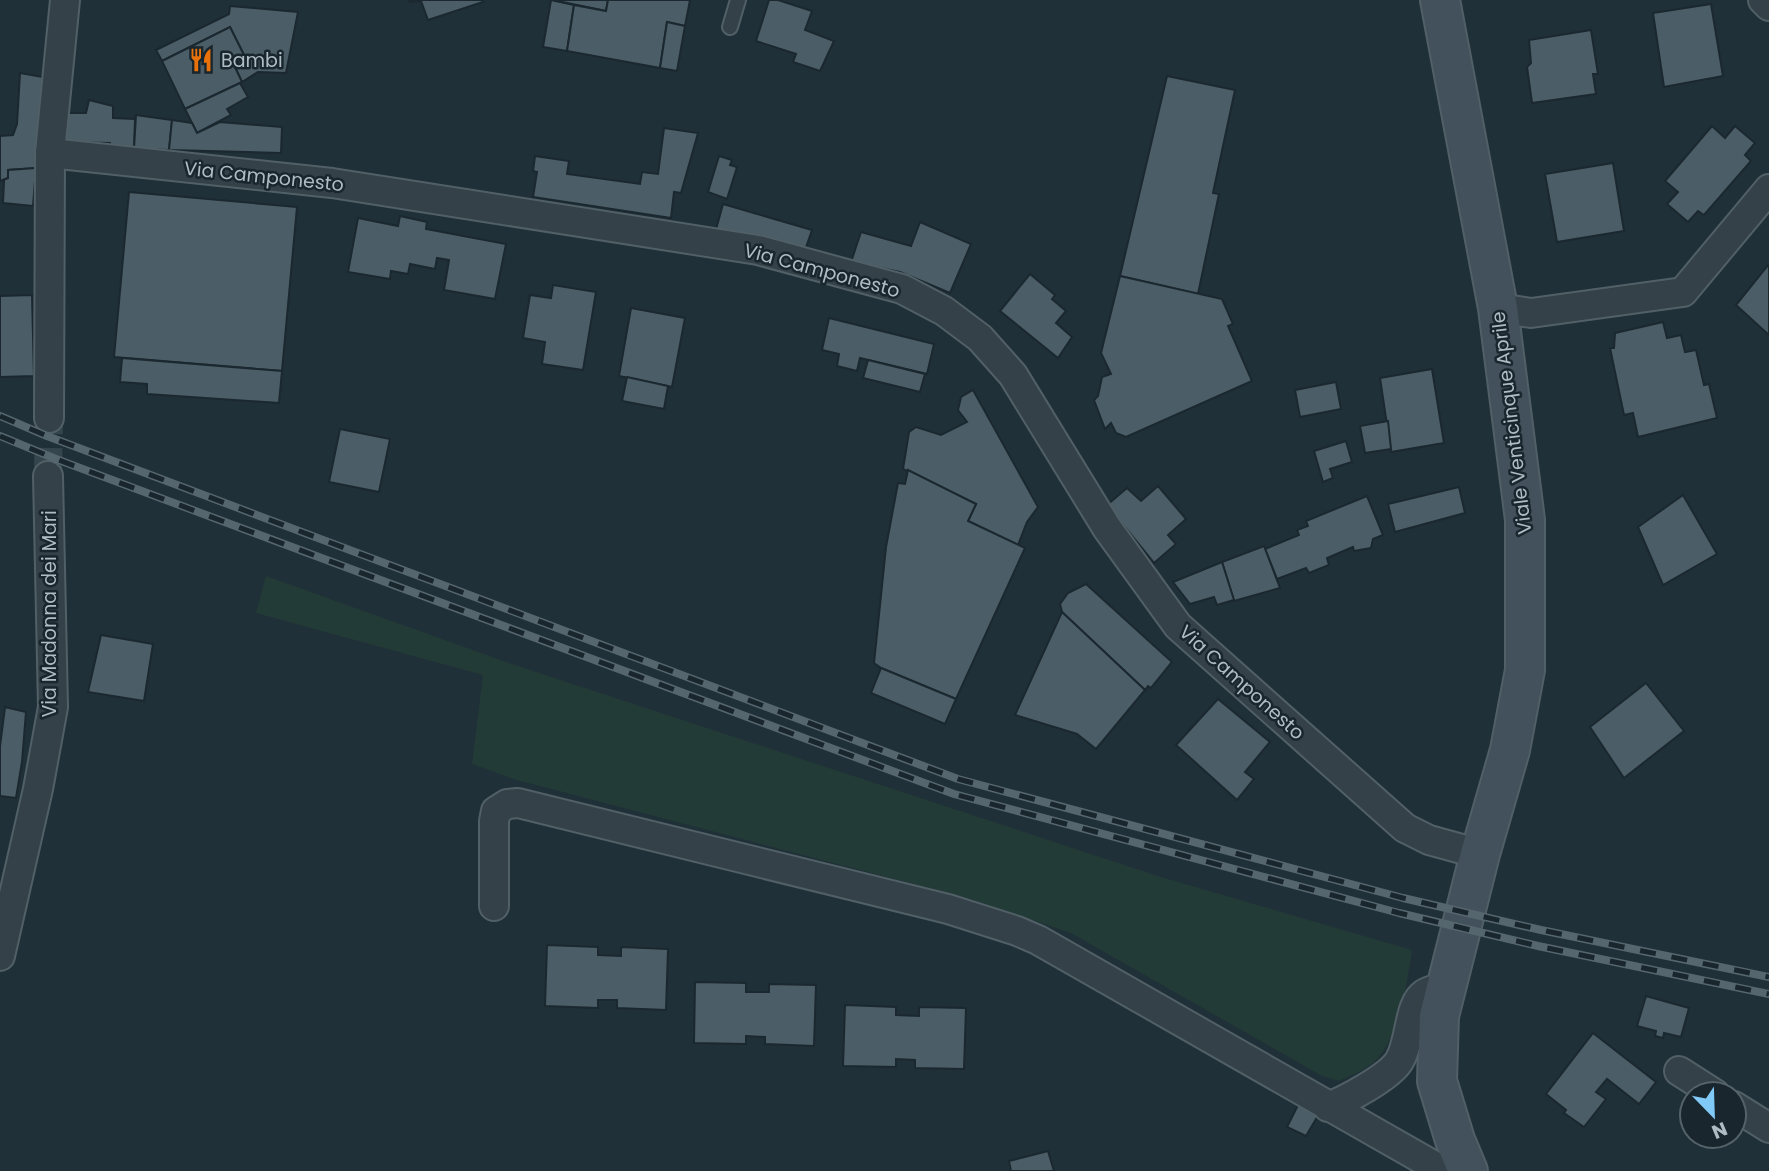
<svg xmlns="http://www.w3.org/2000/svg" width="1769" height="1171" viewBox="0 0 1769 1171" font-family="Poppins,sans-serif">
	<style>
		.green { fill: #233b37 }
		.building { fill: #4b5d67; stroke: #1b282f; stroke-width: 2 }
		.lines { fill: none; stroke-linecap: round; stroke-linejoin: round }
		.minor-tunnel { stroke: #35454d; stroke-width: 28; stroke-dasharray: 28 14; stroke-linecap: butt }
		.service-casing { stroke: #515f66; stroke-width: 18 }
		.minor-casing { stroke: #515f66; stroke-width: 32 }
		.secondary-casing { stroke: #515f66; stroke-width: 42 }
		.service { stroke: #344148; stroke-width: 14 }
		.minor { stroke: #344148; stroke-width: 28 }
		.secondary { stroke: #42515b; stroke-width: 38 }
		.rail-casing { stroke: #56666f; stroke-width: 8 }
		.rail { stroke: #19262d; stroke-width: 5; stroke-dasharray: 16; stroke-linecap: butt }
		.labels { text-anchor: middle; stroke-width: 5; stroke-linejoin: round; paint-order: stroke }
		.poi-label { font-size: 19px; fill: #aebcc5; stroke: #19262d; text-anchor: start }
		.street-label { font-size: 19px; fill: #aebcc5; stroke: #19262d }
	</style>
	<rect width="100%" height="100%" fill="#203038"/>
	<path class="green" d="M266,576L506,662L1161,877L1412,950C1407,983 1398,1047 1369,1066C1360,1072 1349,1076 1339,1081L1322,1076L1071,933L967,898L517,780L472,764L483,675L256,613Z"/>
	<g class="building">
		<path d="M409,0H482L483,2L428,20L421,1L410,2Z"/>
		<path d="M551,0L574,5L567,51L543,47Z"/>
		<path d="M553,0H608L606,11Z"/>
		<path d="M608,0H690L685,26L667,22L660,68L567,51L574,5L606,11Z"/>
		<path d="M769,0H778L812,11L805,30L834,41L820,71L793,62L796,54L756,41Z"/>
		<path d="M1711,4L1723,76L1664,87L1653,13Z"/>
		<path d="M230,6L298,12L286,73L258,72L242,82L234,65L245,57L230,27L162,61L156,50L229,14Z"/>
		<path d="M667,22L685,26L677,71L660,68Z"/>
		<path d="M230,27L245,57L234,65L242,82L185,109L162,61Z"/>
		<path d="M1591,30L1598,74H1593L1596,94L1532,103L1527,67L1531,63L1529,40Z"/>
		<path d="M20,73L43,77L36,168L8,170V178L0,181V136L13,135L17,124Z"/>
		<path d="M1167,76L1235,90L1213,193L1219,194L1198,294L1120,276Z"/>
		<path d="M240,83L248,97L227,109L231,115L197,133L185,109Z"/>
		<path d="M89,100L113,106V118L135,119L134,149L110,148V143L61,142V113H86Z"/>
		<path d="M136,115L172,120L169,150L134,149Z"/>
		<path d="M172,120L192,123L197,133L220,122L282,127L281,153L169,150Z"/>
		<path d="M1712,126L1725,138L1735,126L1755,143L1745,155L1751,161L1704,215L1698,211L1688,222L1667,204L1678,192L1665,181Z"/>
		<path d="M664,128L698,133L681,193L674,192L671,218L533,197L537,172L533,171L535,156L569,161L567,174L640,184L642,172L658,174Z"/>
		<path d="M719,156L732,160L730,165L737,167L727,199L708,192Z"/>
		<path d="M1613,163L1624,231L1557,242L1545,174Z"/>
		<path d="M36,168L33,206L3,203L4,181H1L8,178V170Z"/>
		<path d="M129,192L297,207L282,371L114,357Z"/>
		<path d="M723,204L812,230L804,253L715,233Z"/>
		<path d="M400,216L427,222L426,229L506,244L495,299L444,290L449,260L437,258L435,269L410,264L408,274L391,271L390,279L348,272L358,218L398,226Z"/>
		<path d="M920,222L971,244L950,293L900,272L851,262L861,232L911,246Z"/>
		<path d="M1769,264V335L1736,305Z"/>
		<path d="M1030,274L1055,295L1052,299L1066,311L1056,323L1072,337L1058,358L1000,311Z"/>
		<path d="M1120,276L1222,299L1233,324L1228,326L1252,381L1126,437L1116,433L1111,423L1105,429L1094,400L1098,396L1102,377L1111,374L1101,353Z"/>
		<path d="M553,285L596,292L583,370L542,364L545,342L523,338L530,295L551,298Z"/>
		<path d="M32,295L34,376L0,377V296Z"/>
		<path d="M631,308L685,318L672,387L619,376Z"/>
		<path d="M829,318L934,344L927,374L860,358L857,371L837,366L839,354L822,350Z"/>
		<path d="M1663,322L1667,338L1681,335L1685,352L1696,350L1704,385L1709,384L1717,418L1638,437L1633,413L1624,415L1610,348H1614L1615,333Z"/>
		<path d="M122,358L282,371L279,403L147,394V384L120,382Z"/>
		<path d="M868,360L925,374L920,392L863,378Z"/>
		<path d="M1432,369L1444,443L1391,452L1380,378Z"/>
		<path d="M627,377L668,386L664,409L622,401Z"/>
		<path d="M1336,382L1341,409L1300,417L1295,390Z"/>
		<path d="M973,390L1038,507L1027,522L1018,545L968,521L976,504L903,469L909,432L916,427L941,435L967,422L958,410L961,397Z"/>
		<path d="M1388,421L1391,449L1365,453L1360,426Z"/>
		<path d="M340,429L390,439L379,492L329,482Z"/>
		<path d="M1346,441L1352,462L1330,469L1333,478L1323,482L1314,451Z"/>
		<path d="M908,470L976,504L968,521L1025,548L956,699L881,668L874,663L886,547L898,483L905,484Z"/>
		<path d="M1158,486L1186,519L1168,535L1176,544L1154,563L1107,505L1127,488L1141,501Z"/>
		<path d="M1459,487L1465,513L1395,532L1388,504Z"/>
		<path d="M1683,495L1717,554L1663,585L1638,527Z"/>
		<path d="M1367,496L1383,535L1373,539L1371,548L1354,551L1353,547L1327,558L1329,565L1309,573L1306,568L1277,579L1265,549L1299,535L1297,530L1308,526L1306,521Z"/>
		<path d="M1264,546L1280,588L1234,601L1222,562Z"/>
		<path d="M1222,562L1234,600L1217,605L1214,597L1190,604L1173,582Z"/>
		<path d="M1086,584L1172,662L1151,688L1148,686L1145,690L1062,612L1060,604L1068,593Z"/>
		<path d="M1062,612L1145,690L1096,749L1077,734L1015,715Z"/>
		<path d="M101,635L153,644L144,701L88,692Z"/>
		<path d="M881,668L956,699L945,724L871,693Z"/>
		<path d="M1646,683L1684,731L1624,778L1590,727Z"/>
		<path d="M1218,699L1270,742L1245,772L1254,779L1237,800L1176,745Z"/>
		<path d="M5,707L26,712L22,762L16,798L0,796V746Z"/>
		<path d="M547,945L598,947V955L621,956V947L668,949L666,1010L617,1008V1000H598V1008L545,1006Z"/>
		<path d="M695,982L746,983V992H769V984L816,985L814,1046L765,1044V1037L746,1036V1044L694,1043Z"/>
		<path d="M1646,996L1689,1008L1681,1037L1664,1033L1663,1038L1655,1036L1656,1031L1637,1026Z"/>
		<path d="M845,1005L896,1007V1015L919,1016V1007L966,1008L964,1069L915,1068V1060L896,1059V1067L843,1066Z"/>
		<path d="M1593,1033L1656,1082L1639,1104L1607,1079L1596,1092L1606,1099L1584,1127L1564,1113L1566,1110L1546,1094Z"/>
		<path d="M1298,1105L1319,1114L1306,1136L1287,1127Z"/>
		<path d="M1048,1151L1054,1171H1011L1009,1161Z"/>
	</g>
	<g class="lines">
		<path class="minor-tunnel" d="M48,476L49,418"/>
		<g class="service-casing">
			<path id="service" d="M730,27L738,0"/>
		</g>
		<g class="minor-casing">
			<g id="minor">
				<path d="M1763,0L1769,6"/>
				<path d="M50,153L332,183L758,250L902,289L944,311L980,338L1013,375L1107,528L1178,626L1405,828L1429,840L1480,854"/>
				<path d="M1498,308L1531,313L1683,292L1769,189"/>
				<path d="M49,418L50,153L65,0"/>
				<path d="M494,906V821L496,811L507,804L518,803L948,909L1017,931L1038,940L1443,1171"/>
				<path d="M0,956L38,789L53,707L48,476"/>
				<path d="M1679,1071L1715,1094"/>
				<path d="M1734,1106L1769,1128"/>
				<path d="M1328,1107C1346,1100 1385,1079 1397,1064C1411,1047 1408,1004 1424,994C1429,990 1438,989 1445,987"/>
			</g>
		</g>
		<g class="secondary-casing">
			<path id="secondary" d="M1440,0L1498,308L1525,520V670L1510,750L1480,854L1439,1016L1437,1081L1455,1140L1468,1171"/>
		</g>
		<use href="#service" class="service"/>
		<use href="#minor" class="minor"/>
		<use href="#secondary" class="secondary"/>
		<g class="rail-casing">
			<g id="rail">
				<path d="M0,416L47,436L958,779L1403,898L1541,930L1769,977"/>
				<path d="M0,436L56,459L954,794L1399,913L1538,946L1769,994"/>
			</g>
		</g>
		<use href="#rail" class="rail"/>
	</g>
	<defs>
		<g id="restaurant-bare" transform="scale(1.89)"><path d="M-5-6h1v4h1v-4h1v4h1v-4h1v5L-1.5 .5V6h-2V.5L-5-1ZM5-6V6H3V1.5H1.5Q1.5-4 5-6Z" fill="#e8710a" stroke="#19262d" stroke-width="2.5" paint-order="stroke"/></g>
	</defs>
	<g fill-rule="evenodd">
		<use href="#restaurant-bare" x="201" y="60"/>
	</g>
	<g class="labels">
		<g class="poi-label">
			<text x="221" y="67">Bambi</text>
		</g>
		<g class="street-label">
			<text transform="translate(264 176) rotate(6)" y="7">Via Camponesto</text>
			<text transform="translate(822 270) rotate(15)" y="7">Via Camponesto</text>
			<text transform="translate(1511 423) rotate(-97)" y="7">Viale Venticinque Aprile</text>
			<text transform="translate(49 614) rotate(-90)" y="7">Via Madonna dei Mari</text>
			<text transform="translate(1242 682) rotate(42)" y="7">Via Camponesto</text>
		</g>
	</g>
	<g transform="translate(1713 1115) rotate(157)"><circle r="33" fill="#19262d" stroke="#55626a" stroke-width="2"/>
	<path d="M0-5L12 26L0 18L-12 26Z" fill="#81c9f7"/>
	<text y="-10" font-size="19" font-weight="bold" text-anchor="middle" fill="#aebcc5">N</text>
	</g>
</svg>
